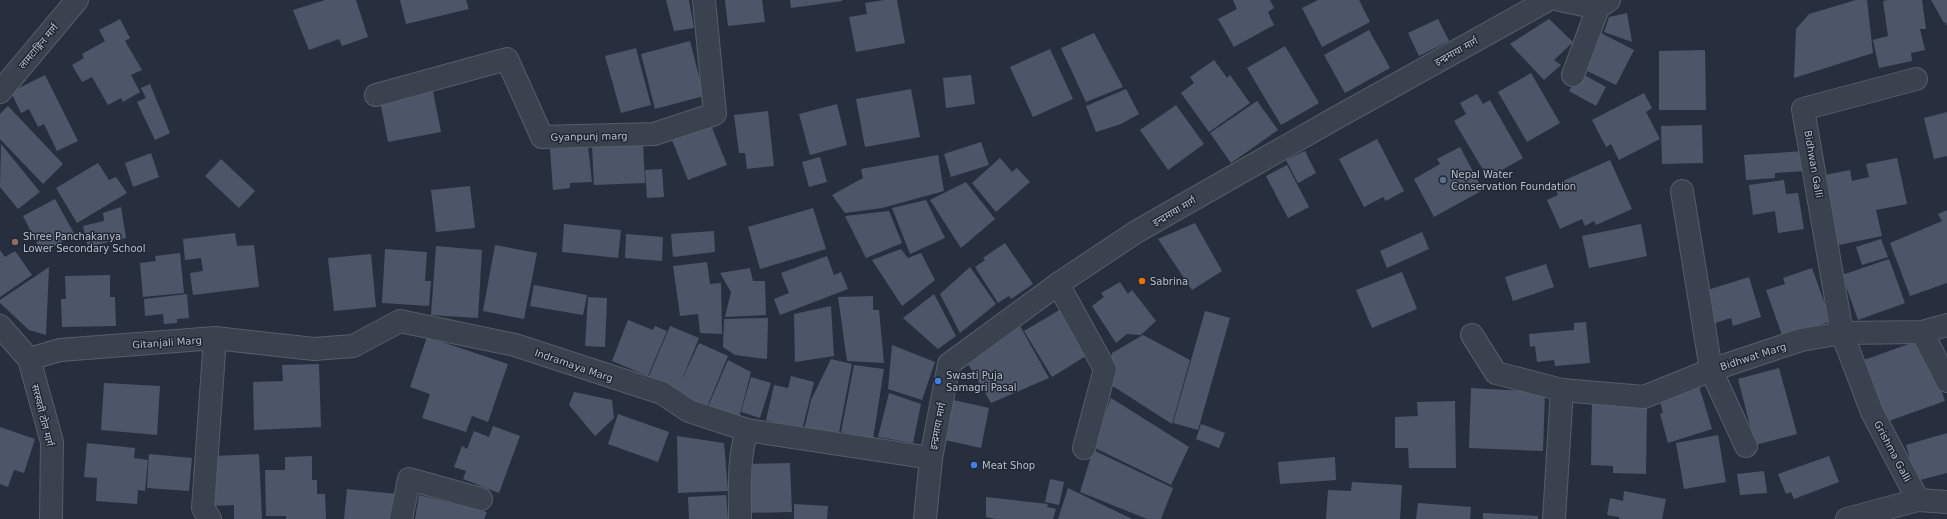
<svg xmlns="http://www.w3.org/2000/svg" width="1947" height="519" viewBox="0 0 1947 519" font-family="'DejaVu Sans','Noto Sans Devanagari',sans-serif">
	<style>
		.building { fill: #4d5668 }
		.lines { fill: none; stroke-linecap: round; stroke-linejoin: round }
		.minor-casing { stroke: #565d6a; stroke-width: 24 }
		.minor { stroke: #3b424f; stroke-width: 22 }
		.service-dot { fill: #5c6f8a; stroke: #202735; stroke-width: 1.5 }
		.education-dot { fill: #8d6e63; stroke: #202735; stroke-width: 1.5 }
		.food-dot { fill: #e8710a; stroke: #202735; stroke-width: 1.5 }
		.shop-dot { fill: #3f7fe0; stroke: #202735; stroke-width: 1.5 }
		.labels { text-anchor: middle; stroke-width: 3; stroke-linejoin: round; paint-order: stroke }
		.street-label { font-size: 10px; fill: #b7bdca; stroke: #202735 }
		.poi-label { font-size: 10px; fill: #b7bdca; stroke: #202735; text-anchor: start }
	</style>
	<rect width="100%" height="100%" fill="#272f3f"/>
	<g class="building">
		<path d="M325,0H356L368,37L342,46L339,39L309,50L293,10Z"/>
		<path d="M400,0H466L469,9L406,24Z"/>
		<path d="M666,0H689L694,28L674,31Z"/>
		<path d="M725,0H762L765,22L728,26Z"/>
		<path d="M790,0H842V1L791,8Z"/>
		<path d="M884,0H897L905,43L856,52L849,17L867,14L865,3Z"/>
		<path d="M1233,0H1270L1274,8L1268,12L1274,25L1234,47L1218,19L1237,9Z"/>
		<path d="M1318,0H1359L1370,22L1322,47L1302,8Z"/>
		<path d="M1856,0H1867L1873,53L1794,78L1796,29L1809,14Z"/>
		<path d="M1888,0H1922L1926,29H1920L1925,50L1911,53L1912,61L1879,68L1873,40L1888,36L1883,1Z"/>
		<path d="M1931,0H1947V26L1945,22L1944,23Z"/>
		<path d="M1627,13L1632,42L1604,32L1609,17Z"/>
		<path d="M120,19L130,38L125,41L142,70L131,75L140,92L123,102L121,98L108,105L92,77L82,82L72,65L84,58L82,54L105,41L99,30Z"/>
		<path d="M1438,19L1449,41L1419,56L1408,33Z"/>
		<path d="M1549,19L1573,42L1554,60L1561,65L1544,80L1510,44Z"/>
		<path d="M1369,30L1390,68L1345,93L1324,55Z"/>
		<path d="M1094,33L1123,87L1086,102L1061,48Z"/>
		<path d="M1601,33L1634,50L1616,85L1583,69Z"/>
		<path d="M690,41L704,96L655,109L641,54Z"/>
		<path d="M1285,46L1319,103L1281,125L1247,68Z"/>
		<path d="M636,48L651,105L621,113L605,56Z"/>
		<path d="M1050,49L1073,99L1033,117L1010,67Z"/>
		<path d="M1705,50L1706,110H1659V51Z"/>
		<path d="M1214,60L1227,78L1230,75L1250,103L1209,132L1181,93L1194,83L1190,77Z"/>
		<path d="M1579,72L1606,87L1596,106L1569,91Z"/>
		<path d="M1531,73L1560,123L1527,142L1498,92Z"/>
		<path d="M45,75L78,141L57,151L44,124L38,127L29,109L21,113L11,92Z"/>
		<path d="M971,75L975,104L946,108L943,78Z"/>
		<path d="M150,84L170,133L155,140L137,102L146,98L141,88Z"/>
		<path d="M911,89L920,137L865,147L856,99Z"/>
		<path d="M1126,89L1139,114L1121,124L1096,132L1086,106Z"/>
		<path d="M433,91L441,132L388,142L380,101Z"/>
		<path d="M1644,93L1652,108L1646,112L1660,139L1619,160L1611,144L1606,147L1592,120Z"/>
		<path d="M1477,94L1483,104L1490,100L1523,158L1488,178L1454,121L1466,114L1460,103Z"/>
		<path d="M1257,101L1278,130L1231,163L1210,133Z"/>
		<path d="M837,104L847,145L810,155L799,114Z"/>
		<path d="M1176,105L1204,144L1168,170L1140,130Z"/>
		<path d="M8,106L63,164L43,184L0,139V114Z"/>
		<path d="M768,111L774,166L747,169L745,153H739L734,115Z"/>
		<path d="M1947,112V156L1934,159L1924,118Z"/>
		<path d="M711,125L727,165L688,180L672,140Z"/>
		<path d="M1702,125L1703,163L1662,164L1661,126Z"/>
		<path d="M1377,139L1404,191L1386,201L1383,197L1364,207L1339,159Z"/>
		<path d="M981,142L989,165L951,177L944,154Z"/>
		<path d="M643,143L645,183L594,185L592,146Z"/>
		<path d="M1,144L40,192L18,209L0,187Z"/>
		<path d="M588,146L592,182L570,183V188L553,190L550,149Z"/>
		<path d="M1460,147L1483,190L1434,217L1414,179L1440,164L1437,159Z"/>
		<path d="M1305,151L1316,173L1298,183L1286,160Z"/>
		<path d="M1805,151L1806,171L1775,173V178L1746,180L1744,155Z"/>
		<path d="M151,153L159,177L133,187L125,163Z"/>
		<path d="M938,155L944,191L882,208L845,213L832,195L863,178L861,169Z"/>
		<path d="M820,157L827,182L809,187L802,162Z"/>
		<path d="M1000,158L1012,172L1017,168L1030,182L996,212L972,183Z"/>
		<path d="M1897,158L1907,204L1876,210L1882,236L1834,246L1820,176L1850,170L1852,181L1869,177L1866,164Z"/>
		<path d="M221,159L255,191L239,208L205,176Z"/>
		<path d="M1610,160L1632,209L1596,225L1594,221L1585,226L1582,219L1560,229L1547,200L1558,195L1554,185Z"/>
		<path d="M98,163L109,180L116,177L127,193L77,223L56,188Z"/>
		<path d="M1287,165L1309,207L1288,218L1266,176Z"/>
		<path d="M662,169L664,197L647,198L645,170Z"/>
		<path d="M1784,180L1786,194L1798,193L1804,229L1778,233L1775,211L1753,215L1749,185Z"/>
		<path d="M966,182L995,219L961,248L930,200Z"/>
		<path d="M470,186L475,228L436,232L431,190Z"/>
		<path d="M55,199L75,235L42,253L23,216Z"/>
		<path d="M926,200L945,238L910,254L892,208Z"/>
		<path d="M121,207L126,238L88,247L83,226L104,221L103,213Z"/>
		<path d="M813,208L826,249L760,269L748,227Z"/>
		<path d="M1947,210V283L1910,296L1890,243L1942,221L1938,214Z"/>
		<path d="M889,211L902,243L866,258L845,216Z"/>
		<path d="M1195,223L1222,271L1192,290L1158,239Z"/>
		<path d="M564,224L621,230L618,258L562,252Z"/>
		<path d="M1641,224L1647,256L1589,268L1582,236Z"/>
		<path d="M714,231L715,252L673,257L671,234Z"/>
		<path d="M1422,232L1429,249L1387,268L1380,251Z"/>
		<path d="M235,233L237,246L254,245L259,287L193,295L190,273L203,271L201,258L185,260L183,239Z"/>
		<path d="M626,234L663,237L662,261L625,258Z"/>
		<path d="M1881,239L1888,257L1862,265L1856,247Z"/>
		<path d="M1005,243L1033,284L1011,299L1009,296L998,303L975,267L985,260L983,258Z"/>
		<path d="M495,245L537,253L524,319L483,311Z"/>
		<path d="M436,246L482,250L478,318L431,315Z"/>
		<path d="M385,249L427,252L425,281H431L429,306L382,303Z"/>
		<path d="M901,249L908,258L921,253L935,280L902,306L872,260Z"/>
		<path d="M0,250L5,257L15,251L32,275L0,297Z"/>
		<path d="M180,253L184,293L143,297L140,263L156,261L155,256Z"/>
		<path d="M371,254L376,307L334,311L328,258Z"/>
		<path d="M827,256L834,275L841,272L848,289L780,315L774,299L789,293L781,273Z"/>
		<path d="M1889,259L1905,303L1858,320L1842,275Z"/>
		<path d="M707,262L710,284L721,283L722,334L700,333L698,314L680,316L673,266Z"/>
		<path d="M1546,264L1554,287L1513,301L1505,277Z"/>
		<path d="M49,267L46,335L29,330L0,303V300Z"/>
		<path d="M970,267L996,304L960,333L940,294Z"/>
		<path d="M750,268L753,281H765L766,315L725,317L731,292L720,273Z"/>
		<path d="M1812,268L1831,321L1783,338L1766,290L1785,284L1783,278Z"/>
		<path d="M1402,272L1417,309L1372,328L1356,290Z"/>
		<path d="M110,275V297H115L116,326L62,327L61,299H66L65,276Z"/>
		<path d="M1749,277L1761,317L1733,326L1731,318L1712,324L1701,292Z"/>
		<path d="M1120,282L1128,294L1132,290L1156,321L1141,335L1127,334L1116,343L1092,306L1104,297L1101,293Z"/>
		<path d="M534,285L587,295L583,315L530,306Z"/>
		<path d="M187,294L189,318L177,319V323L164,324L163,314L145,316L144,299Z"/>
		<path d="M934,294L956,336L938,349L903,318Z"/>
		<path d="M873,296V310H879L884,363L847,361L838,297Z"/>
		<path d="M588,297L607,298L605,347L585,346Z"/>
		<path d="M831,306L834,356L795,362L794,314Z"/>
		<path d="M1061,309L1089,354L1052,377L1024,331Z"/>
		<path d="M1205,311L1230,318L1198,430L1173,423Z"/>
		<path d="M768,318L767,359L735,355L723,347L724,319Z"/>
		<path d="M628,320L653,330L655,326L667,331L648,376L612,361Z"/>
		<path d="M1586,322L1590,363L1555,366L1554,360L1537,362L1535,346L1530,347L1529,334L1574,330V323Z"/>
		<path d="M670,326L699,338L681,382L699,343L728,356L705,412L646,383Z"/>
		<path d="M1020,326L1049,378L991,403L968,364Z"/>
		<path d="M1143,335L1190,360L1172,424L1108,383L1112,353Z"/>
		<path d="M427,337L508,364L488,422L472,416L466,432L422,418L430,394L410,387Z"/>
		<path d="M1923,339L1945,401L1883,423L1861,361Z"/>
		<path d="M892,345L935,362L922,400L888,389Z"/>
		<path d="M831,359L852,364L838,438L804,430L811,400Z"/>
		<path d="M728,360L751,372L739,418L707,409Z"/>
		<path d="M319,364L321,427L254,430L253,382L283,381L282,365Z"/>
		<path d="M854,365L884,369L873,439L841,432Z"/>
		<path d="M1779,368L1797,434L1755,445L1738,379Z"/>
		<path d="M791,376L814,382L802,430L766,420L774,385L788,388Z"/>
		<path d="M751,377L771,383L760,418L741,412Z"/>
		<path d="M104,383L160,386L157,435L101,430Z"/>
		<path d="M1699,386L1712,429L1668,443L1660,414L1663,413L1659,398Z"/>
		<path d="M1471,388L1545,392L1543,451L1469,448Z"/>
		<path d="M574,392L612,400L614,418L595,436L569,405Z"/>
		<path d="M889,393L921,404L913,443L878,437Z"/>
		<path d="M1111,398L1189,447L1171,485L1093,447Z"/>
		<path d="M949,399L989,408L981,448L940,439Z"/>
		<path d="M1592,400L1647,401L1646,474L1613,473V466L1591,465Z"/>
		<path d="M1455,401L1456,468H1409L1408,448H1395V417L1418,416L1417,402Z"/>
		<path d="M618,414L669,432L658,462L608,444Z"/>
		<path d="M1201,424L1225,433L1219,448L1196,439Z"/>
		<path d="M493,426L520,436L499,493L463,479L466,471L454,467L462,446L467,449L474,431L489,437Z"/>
		<path d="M0,427L35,439L24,473L14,470L8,487L0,484Z"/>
		<path d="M1947,433V473L1916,481L1906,445Z"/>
		<path d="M1718,435L1726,482L1684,489L1676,443Z"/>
		<path d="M677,436L724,443L728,491L678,493Z"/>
		<path d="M87,443L135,448L134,458L148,460L145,491L138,490L137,504L96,501L97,478L84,477Z"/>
		<path d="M1093,450L1173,488L1161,519H1147L1080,492Z"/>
		<path d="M149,454L192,458L189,491L147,488Z"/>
		<path d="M259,454L262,519H234V505L213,506L211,456Z"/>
		<path d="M312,456V480H317V494H325L326,519H286V516H266L265,470H285V457Z"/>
		<path d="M1829,456L1839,482L1794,499L1791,492L1786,494L1778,474Z"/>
		<path d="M1335,457L1336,480L1280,484L1278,462Z"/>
		<path d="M790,463L792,512L747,513L746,464Z"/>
		<path d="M1764,471L1767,493L1740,495L1737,474Z"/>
		<path d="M1050,479L1064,482L1059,505L1045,502Z"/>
		<path d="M1352,482L1402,485L1400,519H1326L1328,490L1351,491Z"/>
		<path d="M1068,488L1132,519H1058Z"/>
		<path d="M347,489L397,494L394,519H344Z"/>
		<path d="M1624,491L1666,499L1662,519H1619V517L1607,515L1610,498L1623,501Z"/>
		<path d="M419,495L487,512L484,519H415Z"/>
		<path d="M726,495L728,519H689L688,497Z"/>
		<path d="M986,497L1048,504L1047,507L1056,509L1053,519H996L986,517Z"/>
		<path d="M1418,503L1471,507L1470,519H1416Z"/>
		<path d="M794,504L828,506L827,519H794Z"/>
		<path d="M1483,513L1538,516V519H1483Z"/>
	</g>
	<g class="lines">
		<g class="minor-casing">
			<g id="minor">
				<path d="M1560,0L1598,8L1609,0"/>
				<path d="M1573,75L1598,8"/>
				<path d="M0,92L77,0"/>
				<path d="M376,95L507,59L542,137L654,134L715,114L704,0"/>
				<path d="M1682,191L1711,370L1746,446"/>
				<path d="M1058,284L1105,369L1084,448"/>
				<path d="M0,326L29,359L60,350L215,338L203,508L210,519"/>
				<path d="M1922,332L1947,381"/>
				<path d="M1472,335L1496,373L1562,390L1644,397L1711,370L1801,340L1842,333L1922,332L1947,325"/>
				<path d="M215,338L314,349L353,346L400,321L515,345L662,393L689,411L747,430L931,458"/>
				<path d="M29,359L52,442L51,519"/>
				<path d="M1918,500L1947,502"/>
				<path d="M401,519L409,479L481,499"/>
				<path d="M740,519C740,489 738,459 747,430"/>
				<path d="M925,519L931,458L949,364L1058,284L1136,232L1334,119L1548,0"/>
				<path d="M1554,519L1562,390"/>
				<path d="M1847,519L1918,500L1872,412L1842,333L1803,109L1916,79"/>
			</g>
		</g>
		<use href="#minor" class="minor"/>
	</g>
	<circle class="service-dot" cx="1443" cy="180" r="4"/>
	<circle class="education-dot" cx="15" cy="242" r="4"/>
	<circle class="food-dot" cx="1142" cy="281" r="4"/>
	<g class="shop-dot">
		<circle cx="938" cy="381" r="4"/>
		<circle cx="974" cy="465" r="4"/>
	</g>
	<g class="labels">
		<g class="street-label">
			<text transform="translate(38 46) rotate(-50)" y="4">लामटाङ्गिन मार्ग</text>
			<text transform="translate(1456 51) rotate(-29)" y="4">इन्द्रमाया मार्ग</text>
			<text transform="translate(589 136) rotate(-1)" y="4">Gyanpunj marg</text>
			<text transform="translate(1814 164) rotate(80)" y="4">Bidhwan Galli</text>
			<text transform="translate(1174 211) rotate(-30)" y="4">इन्द्रमाया मार्ग</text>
			<text transform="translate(167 342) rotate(-4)" y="4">Gitanjali Marg</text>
			<text transform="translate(1753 356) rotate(-18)" y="4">Bidhwat Marg</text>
			<text transform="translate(574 365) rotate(19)" y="4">Indramaya Marg</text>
			<text transform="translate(43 415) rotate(76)" y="4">सरस्वती टोल मार्ग</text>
			<text transform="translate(937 426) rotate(-79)" y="4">इन्द्रमाया मार्ग</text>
			<text transform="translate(1893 451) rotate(62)" y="4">Grishma Galli</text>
		</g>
		<g class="poi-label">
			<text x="1451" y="178">Nepal Water<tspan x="1451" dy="12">Conservation Foundation</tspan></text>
			<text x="23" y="240">Shree Panchakanya<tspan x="23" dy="12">Lower Secondary School</tspan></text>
			<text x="1150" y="285">Sabrina</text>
			<text x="946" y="379">Swasti Puja<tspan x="946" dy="12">Samagri Pasal</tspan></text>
			<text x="982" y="469">Meat Shop</text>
		</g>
	</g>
</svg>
